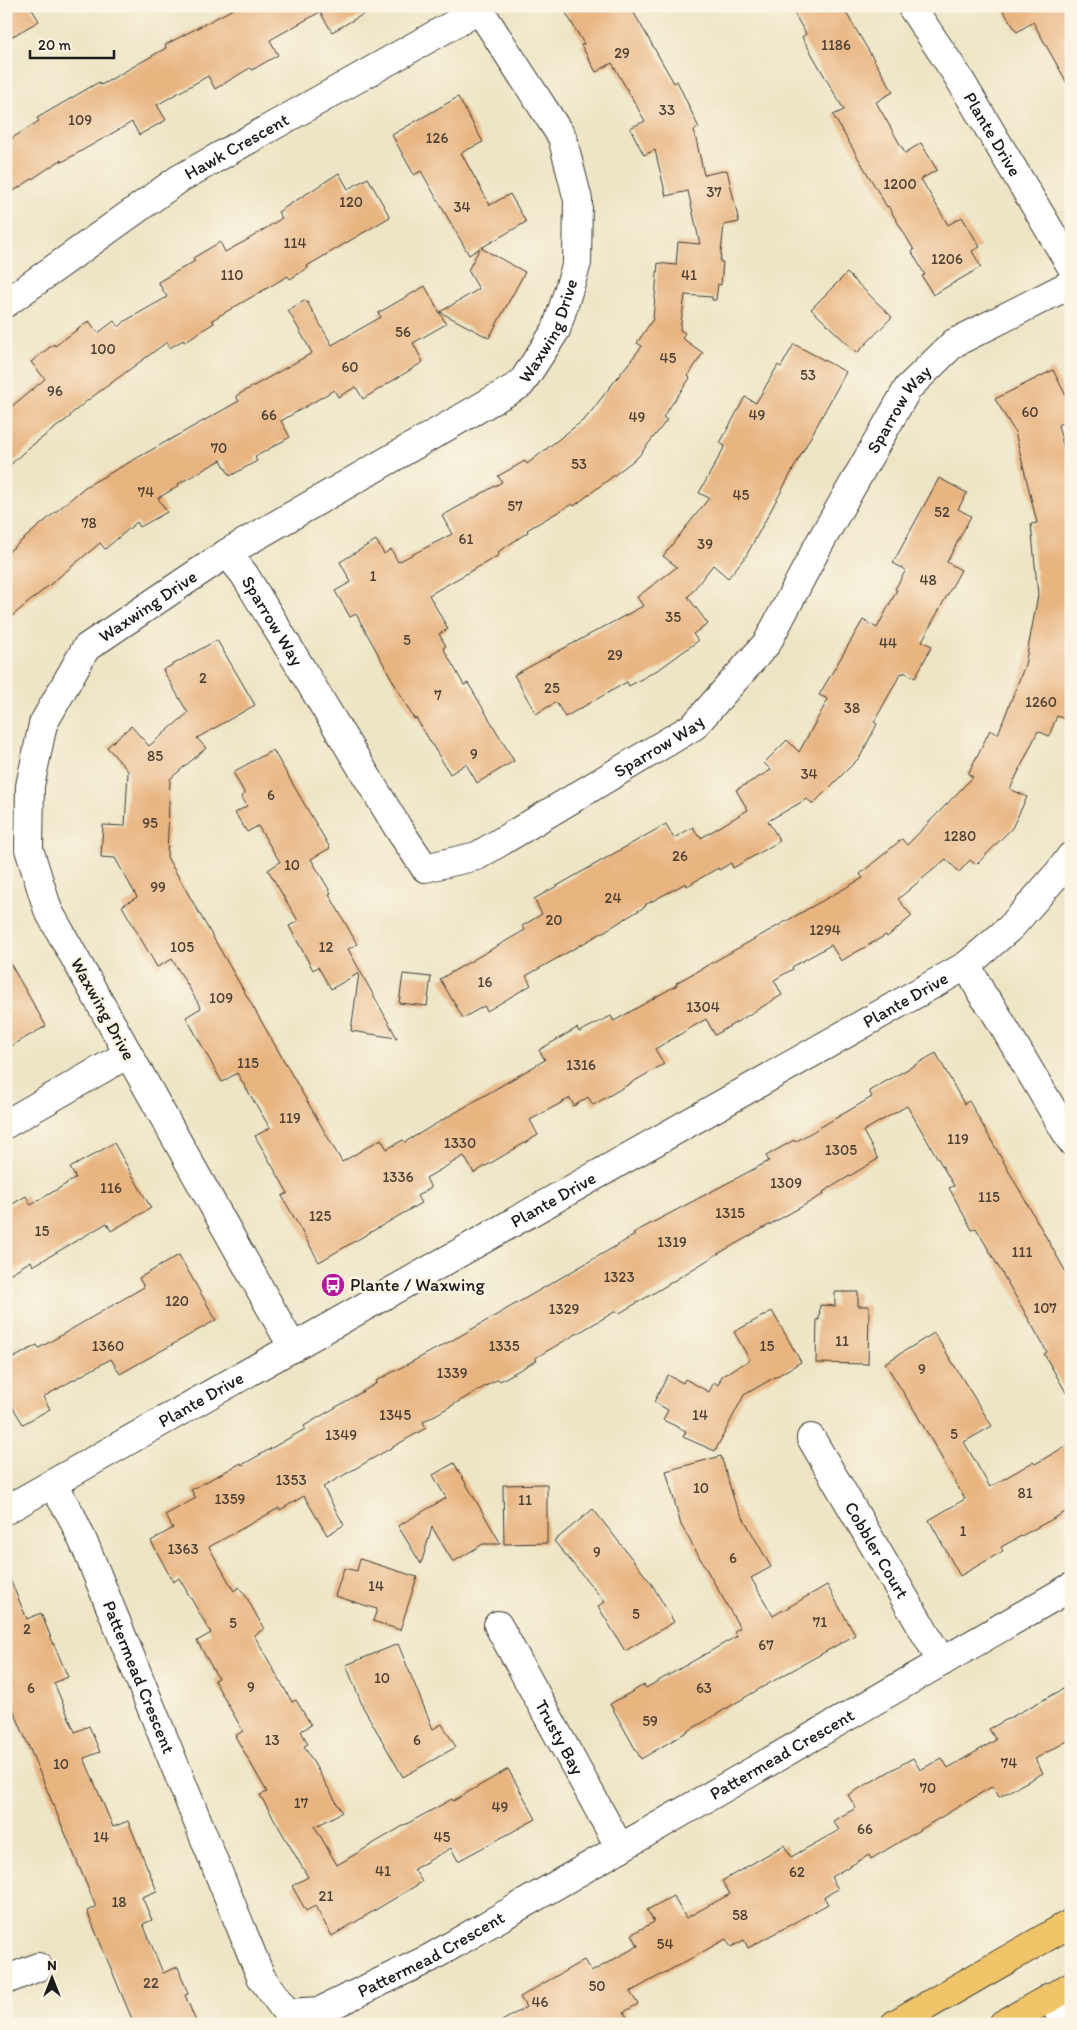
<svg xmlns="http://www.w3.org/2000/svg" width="1077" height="2030" viewBox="0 0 1077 2030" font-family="Itim,sans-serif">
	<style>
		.building { fill: #e8b480 }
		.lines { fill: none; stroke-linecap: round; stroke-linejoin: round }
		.minor-casing { stroke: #3b3a35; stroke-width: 30 }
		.major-casing { stroke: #3b3a35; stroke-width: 30 }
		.minor { stroke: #fff; stroke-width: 28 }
		.major { stroke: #f0c469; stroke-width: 28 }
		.labels { text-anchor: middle; stroke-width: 5; stroke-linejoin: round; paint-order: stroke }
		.number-label { font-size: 15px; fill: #4f4235 }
		.street-label { font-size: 18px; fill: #1c1c1c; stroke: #fcf5e5 }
		.poi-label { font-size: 18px; fill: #1c1c1c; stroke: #fcf5e5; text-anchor: start }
	</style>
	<rect width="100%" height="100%" fill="#fcf5e5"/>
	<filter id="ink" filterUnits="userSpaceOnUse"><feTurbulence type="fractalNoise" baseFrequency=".02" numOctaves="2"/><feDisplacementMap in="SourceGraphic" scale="10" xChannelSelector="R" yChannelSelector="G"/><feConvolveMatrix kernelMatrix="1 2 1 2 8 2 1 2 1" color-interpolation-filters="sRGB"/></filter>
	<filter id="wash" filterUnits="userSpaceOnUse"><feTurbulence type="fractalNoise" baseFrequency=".0096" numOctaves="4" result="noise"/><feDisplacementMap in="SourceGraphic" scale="20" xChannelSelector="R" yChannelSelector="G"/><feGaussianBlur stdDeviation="1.12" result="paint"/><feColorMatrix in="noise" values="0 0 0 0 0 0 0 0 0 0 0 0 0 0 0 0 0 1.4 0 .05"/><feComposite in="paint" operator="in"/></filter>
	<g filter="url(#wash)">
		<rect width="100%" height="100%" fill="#ede5c5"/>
		<g id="blocks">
			<g class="building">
				<path d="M6,6H30L39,21L6,40Z"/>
				<path d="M239,6H378L332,32L320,12L270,40L278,55L252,70L250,68L215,89L208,76L157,105L166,120L139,135L132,122L62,162L61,160L6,196V142L39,121L37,118L99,82L101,85L166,48L165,45Z"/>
				<path d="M562,6H630L674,83L677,81L699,128L694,130L704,175L727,170L739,222L724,225L720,262H723L721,285L718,284L716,300H712V297L685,295L680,330L685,333L682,338L703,353L688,376L690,378L663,417L667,420L638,457L574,506L572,504L527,530L528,532L498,552L499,555L429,595L448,629L439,634L446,646L443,648L464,685L468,683L514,761L477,783L466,764L450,774L416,718L414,719L356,614L350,617L335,591L351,582L340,562L376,540L384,554L391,549L398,562L452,534L442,516L502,482L498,476L525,461L527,464L586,418L642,346L637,343L653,319L658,263L676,265L678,242L700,244L688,191L666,196L655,150L644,155L630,128L645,121L612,63L596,72L581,45L584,44Z"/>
				<path d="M790,6H842L893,92L876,102L905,153L921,143L937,170L921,179L948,225L962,217L980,247L972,251L981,267L933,295L922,276L925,275L912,252L914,250L888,206L887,207L833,115L844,110L802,37L806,34Z"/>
				<path d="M1000,6H1071V90L1033,22L1017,32Z"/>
				<path d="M458,97L483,142L461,153L490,205L510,194L526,222L481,248L525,272L489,338L440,312L479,289L468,270L480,248L469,255L421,171L414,175L392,135Z"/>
				<path d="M339,173L348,189L368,178L390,217L307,266L308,268L290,279L288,276L212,320L214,323L184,342L183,340L170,348L167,342L88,400L70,415L71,416L26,450L6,469V411L45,379L31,362L54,344L55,346L89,321L98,333L114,321L119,327L125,321L167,297L158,282L195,261L193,258L220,242L225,252L249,239L282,218L278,212Z"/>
				<path d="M847,273L892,317L857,353L811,309Z"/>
				<path d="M425,286L446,324L413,343L423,362L363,399L356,387L338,397L334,390L281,421L290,437L255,457L257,461L230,476L221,460L178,484L179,486L158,498L167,512L140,527L137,522L105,549L100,543L6,621V554L85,487L239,401L236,396L312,353L288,310L306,300L332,345L381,317L378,313Z"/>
				<path d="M794,344L846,372L746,556L728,578L713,565L688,597L708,624L693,634L698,641L661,668L629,686L627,682L565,717L556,702L536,714L514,675L643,606L637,597L677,567L663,556L709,498L699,493L725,446L720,443L745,397L756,403L778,365L781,367Z"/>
				<path d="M1053,370L1071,406V418L1058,425L1071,476V721L1057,716L1049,736L1038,731L1010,789L1027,797L1012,828L976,865L970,860L959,872L946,859L898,899L912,916L887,937L886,935L841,961L831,945L792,967L793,969L774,980L782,995L715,1035L706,1019L655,1049L664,1064L593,1105L588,1097L574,1106L570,1098L530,1120L538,1135L474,1173L464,1156L426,1178L431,1188L417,1196L421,1203L319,1262L282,1196L288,1193L255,1136L270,1128L237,1073L222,1082L186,1017L201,1008L172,959L157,967L122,906L137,897L115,858L101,857L103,825L125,826L128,771L107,747L131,726L149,746L188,713L163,670L217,640L255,705L197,738L206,748L170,779L167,857L342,1162L381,1139L387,1149L403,1140L405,1142L545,1060L539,1050L577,1028L579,1032L611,1016L614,1021L677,985L676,983L863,878L860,874L902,839L907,845L973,777L968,774L990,730L998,734L1025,665L1038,595L1031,524L1037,523L1015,432L995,399Z"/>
				<path d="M939,478L967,493L958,509L971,516L947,562L961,570L922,641L932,646L915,678L904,672L903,674L901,673L874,722L877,724L860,757L813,804L807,799L768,821L780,841L733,868L731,863L719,870L718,868L687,886L686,883L645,905L646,906L605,931L526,976L531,985L487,1011L484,1006L463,1018L440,979L525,930L522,926L542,914L534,899L666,824L674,838L693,827L698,836L700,835L701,838L748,810L736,790L771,770L764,763L787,740L799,752L827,701L826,698L819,695L863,620L877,628L897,590L895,589L906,570L893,563Z"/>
				<path d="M273,750L330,848L311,859L331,893L329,894L357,944L348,949L397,1038L351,1031L359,973L331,989L318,967L313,970L289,926L298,921L268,870L280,862L258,826L247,832L235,813L247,806L241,796L245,794L233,772Z"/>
				<path d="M6,956L46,1026L6,1049Z"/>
				<path d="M403,974L431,977L427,1006L399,1003Z"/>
				<path d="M936,1053L964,1104L969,1101L1071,1281V1401L1044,1354L1047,1352L1024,1311L976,1228L972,1230L949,1188L954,1186L907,1106L863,1131L878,1159L823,1192L824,1194L714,1256L659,1290L618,1314L616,1311L535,1358L537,1360L500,1381L498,1379L423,1422L426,1428L323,1487L344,1525L327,1535L304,1496L280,1510L279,1508L209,1547L234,1591L239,1587L247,1598L264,1629L254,1635L292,1702L296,1700L311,1725L301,1731L308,1744L304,1746L342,1812L315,1827L337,1865L403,1826L452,1799L453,1801L508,1769L536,1819L458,1861L451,1848L414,1869L422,1882L332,1936L315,1906L306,1911L292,1886L308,1877L260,1795L267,1792L235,1736L243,1731L214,1680L218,1678L197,1641L211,1633L179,1578L173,1582L151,1541L173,1528L165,1515L196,1498L191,1490L241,1463L242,1465L305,1429L304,1426L377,1383L376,1381L460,1336L635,1235L633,1233L769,1161L766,1156L794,1140L795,1142L872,1097L869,1091Z"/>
				<path d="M114,1143L151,1208L111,1231L107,1223L33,1266L31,1261L6,1276V1208L26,1196L31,1205L76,1178L70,1168Z"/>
				<path d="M179,1255L216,1320L120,1374L111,1359L43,1397L50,1409L23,1424L6,1396V1362L37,1345L39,1348L144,1287L139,1278Z"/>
				<path d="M835,1292H858V1306H869L868,1364L816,1363L817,1319L819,1320L820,1305L835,1306Z"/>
				<path d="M772,1311L801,1362L744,1395L715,1451L683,1437L686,1431L663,1420L668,1410L654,1402L668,1375L683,1383L685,1379L709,1392L714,1382L718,1385L722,1376L750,1360L734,1332Z"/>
				<path d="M934,1333L992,1426L964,1442L990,1487L1033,1462L1035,1464L1071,1443V1509L1001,1547L1003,1551L960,1576L929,1520L965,1499L916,1413L885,1363Z"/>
				<path d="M721,1456L735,1503L771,1567L751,1578L773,1616L827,1585L855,1635L761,1688L641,1759L610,1704L644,1685L646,1688L737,1636L734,1631L740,1628L681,1525L666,1471Z"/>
				<path d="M454,1463L501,1544H483L453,1562L432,1527L421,1564L398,1526L446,1498L433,1475Z"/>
				<path d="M547,1484V1543L504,1544L503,1485Z"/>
				<path d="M593,1509L651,1583L674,1622L625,1651L598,1606L605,1602L554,1541Z"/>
				<path d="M360,1559L417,1577L400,1630L373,1621L377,1609L335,1596L344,1568L357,1571Z"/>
				<path d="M6,1570L27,1619L41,1613L52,1640L68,1677L54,1683L75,1732L89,1726L100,1752L84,1758L113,1827L128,1821L157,1891L142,1897L152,1920L143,1924L163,1973L178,1967L188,1994L185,1995L197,2024H134L87,1911L96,1907L6,1692Z"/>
				<path d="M398,1644L433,1729L442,1724L456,1747L403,1777L363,1707L346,1665Z"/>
				<path d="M1071,1685V1739L1035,1759L1043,1773L999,1797L993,1786L871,1859L869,1855L831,1877L838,1889L824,1897L828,1904L748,1948L744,1940L731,1947L726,1939L630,1992L638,2004L624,2012L631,2024H497L526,2007L520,1997L584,1960L591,1972L638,1946L632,1934L654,1922L647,1910L673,1896L686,1918L730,1894L722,1881L784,1845L791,1857L839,1830L833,1821L856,1808L848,1795L913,1758L920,1770L942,1758L948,1768L996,1740L989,1729Z"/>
			</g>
		</g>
	</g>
	<g filter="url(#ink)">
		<use href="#blocks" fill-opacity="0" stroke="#3b3a35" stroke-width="1"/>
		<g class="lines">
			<g class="minor-casing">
				<g id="minor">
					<path id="s1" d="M911,6L957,75L1071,266"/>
					<path id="s2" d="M6,303L179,179L479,10"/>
					<path id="s3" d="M227,553L244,574L398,828L425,868L477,856L694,726L767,643L818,546L908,388L954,343L1071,284"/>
					<path d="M967,965L982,994L992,1007L1071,1141"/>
					<path d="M6,1124L128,1054"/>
					<path id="s4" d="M293,1348L48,910L29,849L30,786L43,724L86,648L227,553L521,384L556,330L577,263L578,200L562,137L477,6"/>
					<path id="s5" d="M811,1438L942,1662"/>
					<path id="s6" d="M52,1484L71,1515L87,1550L261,1977L287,2013L320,2011L430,1958L1071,1587"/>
					<path id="s7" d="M6,1510L967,965L1011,927L1059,872L1071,856"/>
					<path id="s8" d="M498,1625L620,1848"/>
					<path d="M6,1980L38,1967"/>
					<path d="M1050,1997L1066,2024"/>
				</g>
			</g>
			<g class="major-casing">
				<g id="major">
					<path d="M895,2024L1071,1923"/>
					<path d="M1003,2024L1071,1986"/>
				</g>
			</g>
			<use href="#minor" class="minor"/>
			<use href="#major" class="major"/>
		</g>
	</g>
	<defs>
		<g id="bus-disc" transform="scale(1.25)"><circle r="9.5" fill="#b5179e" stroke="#fcf5e5"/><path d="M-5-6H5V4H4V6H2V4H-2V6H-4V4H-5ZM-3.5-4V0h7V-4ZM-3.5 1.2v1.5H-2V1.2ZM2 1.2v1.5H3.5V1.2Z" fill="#fff"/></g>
	</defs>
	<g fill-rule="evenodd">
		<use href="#bus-disc" x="333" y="1285"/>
	</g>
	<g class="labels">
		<g class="number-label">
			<text x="836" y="50">1186</text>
			<text x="622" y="58">29</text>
			<text x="667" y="115">33</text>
			<text x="80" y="125">109</text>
			<text x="437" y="143">126</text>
			<text x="900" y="189">1200</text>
			<text x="714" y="197">37</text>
			<text x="351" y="207">120</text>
			<text x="462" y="212">34</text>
			<text x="295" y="248">114</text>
			<text x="947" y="264">1206</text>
			<text x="232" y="280">110</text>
			<text x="689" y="280">41</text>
			<text x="403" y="337">56</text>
			<text x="103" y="354">100</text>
			<text x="668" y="363">45</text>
			<text x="350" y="372">60</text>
			<text x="808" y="380">53</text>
			<text x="55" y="396">96</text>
			<text x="1030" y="417">60</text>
			<text x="269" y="420">66</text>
			<text x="757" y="420">49</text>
			<text x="637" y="422">49</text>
			<text x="219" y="453">70</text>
			<text x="579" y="469">53</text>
			<text x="146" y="497">74</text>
			<text x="741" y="500">45</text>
			<text x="515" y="511">57</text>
			<text x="942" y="517">52</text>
			<text x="89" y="528">78</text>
			<text x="466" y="544">61</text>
			<text x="705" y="549">39</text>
			<text x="373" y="581">1</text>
			<text x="928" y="585">48</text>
			<text x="673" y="622">35</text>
			<text x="407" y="645">5</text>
			<text x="888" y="648">44</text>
			<text x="615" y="660">29</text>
			<text x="203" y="683">2</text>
			<text x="552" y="693">25</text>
			<text x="438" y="700">7</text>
			<text x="1041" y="707">1260</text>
			<text x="852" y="713">38</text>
			<text x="474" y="759">9</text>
			<text x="155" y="761">85</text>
			<text x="809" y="779">34</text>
			<text x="271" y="800">6</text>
			<text x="150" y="828">95</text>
			<text x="960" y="841">1280</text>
			<text x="680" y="861">26</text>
			<text x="292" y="870">10</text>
			<text x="158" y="892">99</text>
			<text x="613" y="903">24</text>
			<text x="554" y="925">20</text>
			<text x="825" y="935">1294</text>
			<text x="182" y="952">105</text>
			<text x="326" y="952">12</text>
			<text x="485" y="987">16</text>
			<text x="221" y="1003">109</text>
			<text x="703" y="1012">1304</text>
			<text x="248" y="1068">115</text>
			<text x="581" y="1070">1316</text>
			<text x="290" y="1123">119</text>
			<text x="958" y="1144">119</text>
			<text x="460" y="1148">1330</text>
			<text x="841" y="1155">1305</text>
			<text x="398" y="1182">1336</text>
			<text x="786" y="1188">1309</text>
			<text x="111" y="1193">116</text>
			<text x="989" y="1202">115</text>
			<text x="730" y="1218">1315</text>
			<text x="320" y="1221">125</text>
			<text x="42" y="1236">15</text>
			<text x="672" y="1247">1319</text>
			<text x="1022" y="1257">111</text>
			<text x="619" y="1282">1323</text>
			<text x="177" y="1306">120</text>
			<text x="1045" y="1313">107</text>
			<text x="564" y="1314">1329</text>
			<text x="842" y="1346">11</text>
			<text x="108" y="1351">1360</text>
			<text x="504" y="1351">1335</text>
			<text x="767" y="1351">15</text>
			<text x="922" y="1374">9</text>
			<text x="452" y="1378">1339</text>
			<text x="395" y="1420">1345</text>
			<text x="700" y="1420">14</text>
			<text x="954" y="1439">5</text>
			<text x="341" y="1440">1349</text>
			<text x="291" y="1485">1353</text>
			<text x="701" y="1493">10</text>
			<text x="1025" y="1498">81</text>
			<text x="230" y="1504">1359</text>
			<text x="525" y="1505">11</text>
			<text x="963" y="1536">1</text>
			<text x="183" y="1554">1363</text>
			<text x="597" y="1557">9</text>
			<text x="733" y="1563">6</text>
			<text x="376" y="1591">14</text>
			<text x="636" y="1619">5</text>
			<text x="820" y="1627">71</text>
			<text x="233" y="1628">5</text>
			<text x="27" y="1634">2</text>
			<text x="766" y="1650">67</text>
			<text x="382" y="1683">10</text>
			<text x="251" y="1692">9</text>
			<text x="31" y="1693">6</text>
			<text x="704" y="1693">63</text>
			<text x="650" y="1726">59</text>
			<text x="272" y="1745">13</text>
			<text x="417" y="1745">6</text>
			<text x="1009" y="1768">74</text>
			<text x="61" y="1769">10</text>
			<text x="928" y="1793">70</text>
			<text x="301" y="1808">17</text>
			<text x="500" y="1812">49</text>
			<text x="865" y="1834">66</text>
			<text x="101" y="1842">14</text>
			<text x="442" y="1842">45</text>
			<text x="383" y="1876">41</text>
			<text x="797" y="1877">62</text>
			<text x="326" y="1901">21</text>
			<text x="119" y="1907">18</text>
			<text x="740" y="1920">58</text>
			<text x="665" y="1949">54</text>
			<text x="151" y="1988">22</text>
			<text x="597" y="1991">50</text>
			<text x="540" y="2007">46</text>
		</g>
		<g class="street-label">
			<text dy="6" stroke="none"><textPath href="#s1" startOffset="152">Plante Drive</textPath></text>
			<text dy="6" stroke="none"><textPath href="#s2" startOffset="279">Hawk Crescent</textPath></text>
			<text dy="6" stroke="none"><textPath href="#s4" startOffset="1349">Waxwing Drive</textPath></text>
			<text dy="6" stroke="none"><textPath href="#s3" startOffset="1058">Sparrow Way</textPath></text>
			<text dy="6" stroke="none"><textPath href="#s4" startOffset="854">Waxwing Drive</textPath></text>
			<text dy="6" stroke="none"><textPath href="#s3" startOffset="82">Sparrow Way</textPath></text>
			<text dy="6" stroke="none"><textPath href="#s3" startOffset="638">Sparrow Way</textPath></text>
			<text dy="6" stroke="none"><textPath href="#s7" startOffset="1034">Plante Drive</textPath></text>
			<text transform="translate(103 1009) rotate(61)" y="6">Waxwing Drive</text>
			<text dy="6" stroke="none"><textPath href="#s7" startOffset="629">Plante Drive</textPath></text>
			<text dy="6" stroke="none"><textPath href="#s7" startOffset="224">Plante Drive</textPath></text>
			<text dy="6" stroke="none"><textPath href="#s5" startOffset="130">Cobbler Court</textPath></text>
			<text dy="6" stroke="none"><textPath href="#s6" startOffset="212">Pattermead Crescent</textPath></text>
			<text dy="6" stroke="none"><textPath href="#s8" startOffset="128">Trusty Bay</textPath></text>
			<text dy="6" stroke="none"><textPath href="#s6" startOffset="1142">Pattermead Crescent</textPath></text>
			<text dy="6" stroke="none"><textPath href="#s6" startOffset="738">Pattermead Crescent</textPath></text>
		</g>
		<g class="poi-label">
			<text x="350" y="1291">Plante / Waxwing</text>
		</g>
	</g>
	<rect width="1077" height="2030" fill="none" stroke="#fcf5e5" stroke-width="25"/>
	<g transform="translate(52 1978)" stroke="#fcf5e5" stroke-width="4" paint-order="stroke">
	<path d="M0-4L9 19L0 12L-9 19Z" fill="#1c1c1c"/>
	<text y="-8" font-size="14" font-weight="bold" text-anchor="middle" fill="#1c1c1c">N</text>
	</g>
	<path d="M30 50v8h84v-8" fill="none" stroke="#1c1c1c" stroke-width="2.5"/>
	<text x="38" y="50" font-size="15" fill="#1c1c1c" stroke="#fcf5e5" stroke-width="4" paint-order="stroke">20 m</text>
</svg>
